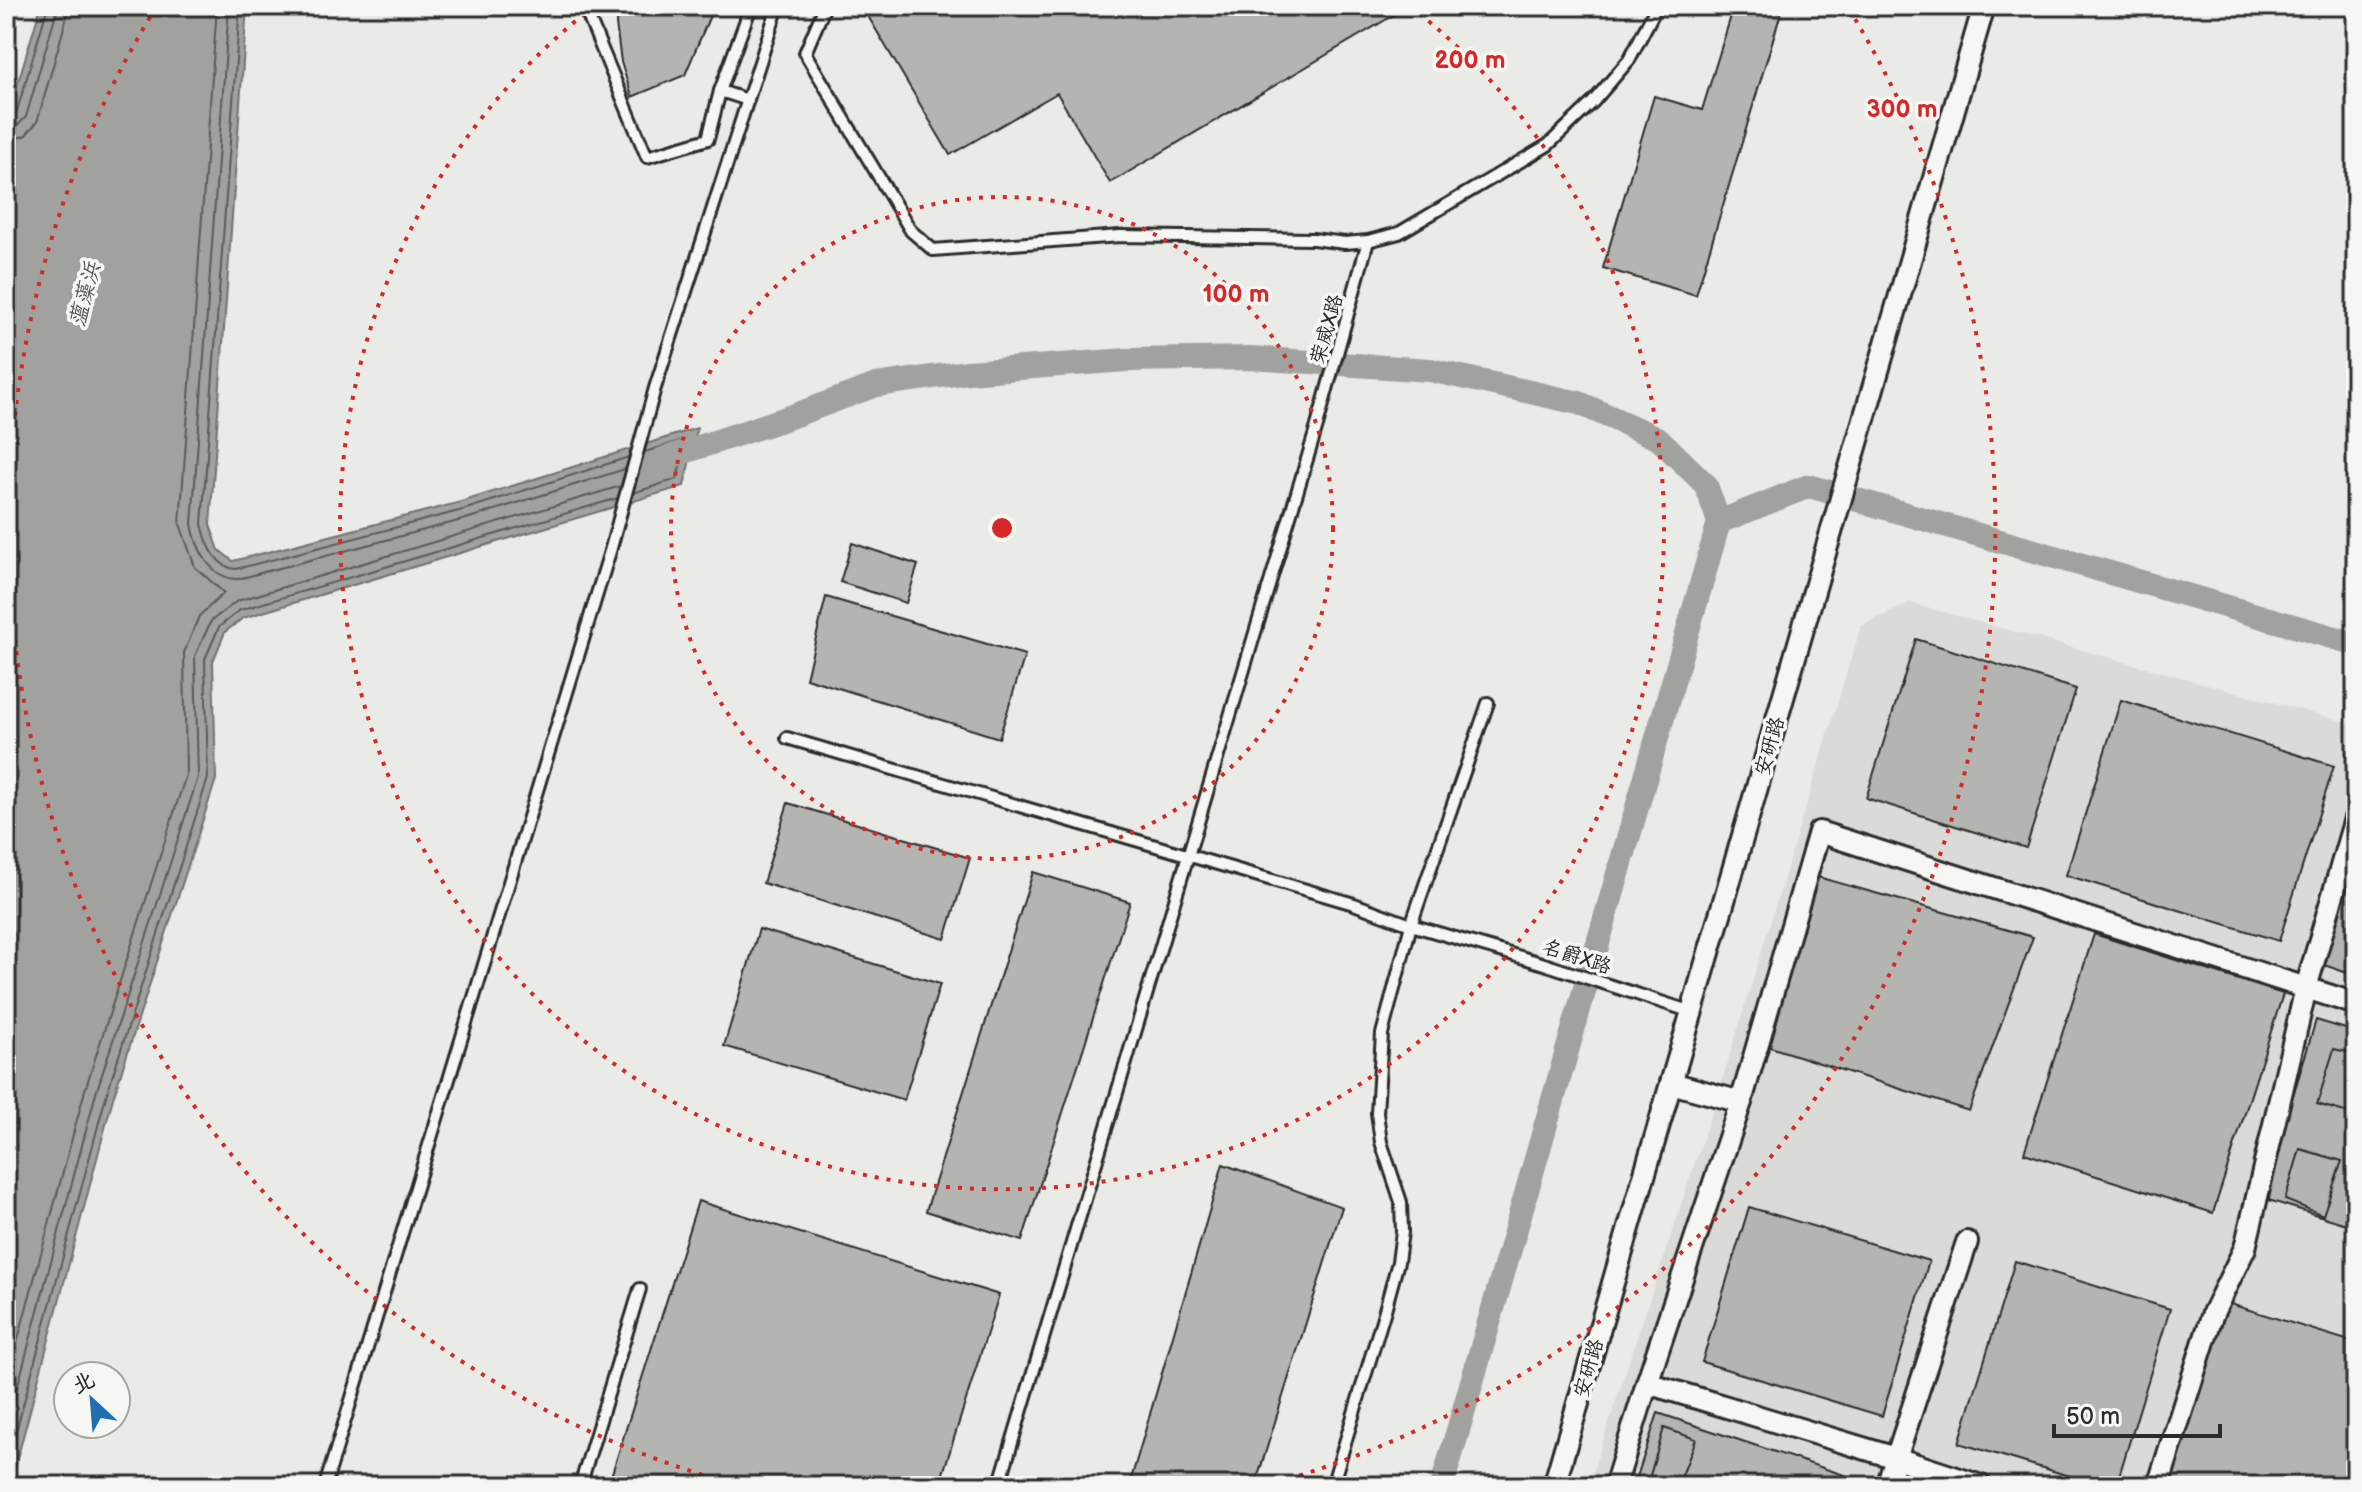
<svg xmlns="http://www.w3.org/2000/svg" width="2362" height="1492" viewBox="0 0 2362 1492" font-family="'Balsamiq Sans','LXGW WenKai TC',sans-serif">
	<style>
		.built { fill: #dadad6 }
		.water { fill: #a1a19e; stroke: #727270; stroke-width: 2 }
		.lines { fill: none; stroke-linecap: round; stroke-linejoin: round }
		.shore { stroke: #5a5a59; stroke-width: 2 }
		.canal { stroke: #a1a19e; stroke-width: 24 }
		.building { fill: #b4b4b1; stroke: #2b2b2b; stroke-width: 2 }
		.service-casing { stroke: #2b2b2b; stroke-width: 16 }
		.minor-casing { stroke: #2b2b2b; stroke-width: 26 }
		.service { stroke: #f6f6f2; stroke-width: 10 }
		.minor { stroke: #f6f6f2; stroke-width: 20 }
		.ring { fill: none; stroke: #d62828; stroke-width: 4; stroke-dasharray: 4 8 }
		.labels { text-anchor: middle; stroke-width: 7; stroke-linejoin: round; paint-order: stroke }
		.street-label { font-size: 20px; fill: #2b2b2b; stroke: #f6f6f2 }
		.water-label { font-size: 22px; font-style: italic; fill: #545453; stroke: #f6f6f2 }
		.centre { fill: #d62828; stroke: #f6f6f2; stroke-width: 4 }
		.ring-label { font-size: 24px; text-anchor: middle; font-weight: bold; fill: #d62828; stroke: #f6f6f2; stroke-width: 7; stroke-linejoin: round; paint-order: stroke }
	</style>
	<rect width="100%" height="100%" fill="#eaeae6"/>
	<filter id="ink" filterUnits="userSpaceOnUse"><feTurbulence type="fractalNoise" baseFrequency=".0125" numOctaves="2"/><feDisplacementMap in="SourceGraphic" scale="16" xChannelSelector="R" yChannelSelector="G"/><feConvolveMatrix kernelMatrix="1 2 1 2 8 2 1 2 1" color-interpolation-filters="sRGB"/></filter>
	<g filter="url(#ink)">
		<path class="built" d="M1910,603L2356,725V1486H1588L1721,1084L1861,626Z"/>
		<path class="water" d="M41,6H247L210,525L219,550L233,561L461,502L697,428L684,486L243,618L225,632L213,661L216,779L113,1098L10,1486H6V122Z"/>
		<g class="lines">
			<g class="shore">
				<path d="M229,6L192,524C196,548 210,579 238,579L466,519L625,469"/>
				<path d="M240,6L202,524C206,542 214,567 236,569L463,510L629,457"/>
				<path d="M6,118L13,117L17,111L48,6"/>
				<path d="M6,128L18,125L26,117L58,6"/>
				<path d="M6,140L25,136L37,122L70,6"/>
				<path d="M633,493L677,479L685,445L680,441L645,452"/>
				<path d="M6,1384L85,1090L186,775L184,653L199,616L224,593L195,567L180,524L217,6"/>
				<path d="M6,1430L96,1093L198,777L195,656L211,621L237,601L621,486"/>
				<path d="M6,1469L106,1096L208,778L205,659L219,627L240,610L618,498"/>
			</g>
			<g class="canal">
				<path d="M663,459L790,417L876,385L968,372L1127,360L1251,358L1430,370L1579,403L1659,439L1706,485L1719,522L1442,1486"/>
				<path d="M1719,522L1809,486L2356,644"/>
			</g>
		</g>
		<g class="building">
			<path d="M618,6H714L685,75L632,97L621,62L616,24Z"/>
			<path d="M862,6H1409L1110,183L1057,93L950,155Z"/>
			<path d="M1734,6H1783L1696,295L1603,268L1654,96L1702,110Z"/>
			<path d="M852,543L918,565L906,603L840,582Z"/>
			<path d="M826,597L1025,655L999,738L806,678Z"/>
			<path d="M1916,639L2076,689L2026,848L1866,798Z"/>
			<path d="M2121,700L2334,766L2279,941L2066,875Z"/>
			<path d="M788,803L970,858L945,939L763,883Z"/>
			<path d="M2356,859V976L2321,964Z"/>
			<path d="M1033,872L1130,902L1022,1241L926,1211Z"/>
			<path d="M1814,876L2033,937L1969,1111L1770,1047Z"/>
			<path d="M759,929L940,984L904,1100L724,1046Z"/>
			<path d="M2094,934L2283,994L2213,1213L2024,1153Z"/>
			<path d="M2316,1020L2356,1032V1227L2262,1198Z"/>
			<path d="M2334,1049L2356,1054L2355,1115L2317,1104Z"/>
			<path d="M2300,1149L2342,1161L2323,1215L2285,1200Z"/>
			<path d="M1223,1164L1342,1207L1255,1486H1129Z"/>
			<path d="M698,1201L999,1295L939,1486H608Z"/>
			<path d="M1749,1207L1929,1261L1882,1416L1702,1362Z"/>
			<path d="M2015,1261L2170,1309L2116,1486H2103L1959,1443Z"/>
			<path d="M2227,1303L2356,1343V1449L2345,1486H2170Z"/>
			<path d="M1658,1413L1868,1483L1867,1486H1634Z"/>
			<path d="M1664,1428L1696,1439L1678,1486H1660L1648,1482Z"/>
		</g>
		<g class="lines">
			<g class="service-casing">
				<g id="service">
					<path d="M584,6L647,157L708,139L720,91L748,100"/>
					<path d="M825,6L805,53L911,231L933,250L1120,236L1313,239L1345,243L1368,241L1399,233L1548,145L1593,102L1629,60L1657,6"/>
					<path d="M720,91L751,6"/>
					<path d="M787,738L1354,904L1411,925L1541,963L1692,1012"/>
					<path d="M325,1486L611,548L655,388L778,6"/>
					<path d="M580,1486L640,1289"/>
					<path d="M999,1486L1317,426L1368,241"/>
					<path d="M1332,1486L1385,1310L1398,1262L1402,1232L1401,1202L1381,1142L1377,1113L1382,1034L1411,925L1488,703"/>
				</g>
			</g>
			<g class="minor-casing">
				<g id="minor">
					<path d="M1671,1083L1741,1102L1647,1383L1896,1458L1981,1486"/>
					<path d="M1741,1102L1819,832L2356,1004"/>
					<path d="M1554,1486L1984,6"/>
					<path d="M1615,1486L1647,1383"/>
					<path d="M1887,1486L1967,1242"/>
					<path d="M2158,1486L2213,1313L2245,1248L2306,988L2356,815"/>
				</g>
			</g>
			<use href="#service" class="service"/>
			<use href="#minor" class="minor"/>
		</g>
	</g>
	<g class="ring">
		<circle cx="1002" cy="528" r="331"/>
		<path d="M1410 6A662 662 0 1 1 594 6"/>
		<path d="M737 1485A993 993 0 0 1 155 9M1849 9A993 993 0 0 1 1267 1485"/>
	</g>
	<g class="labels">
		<g class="street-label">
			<text transform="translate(1326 329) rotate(-74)" y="7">荣威X路</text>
			<text transform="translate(1769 746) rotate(-74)" y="7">安研路</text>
			<text transform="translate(1577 956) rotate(18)" y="7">名爵X路</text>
			<text transform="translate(1588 1368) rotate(-74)" y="7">安研路</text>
		</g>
		<g class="water-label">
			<text transform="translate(84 294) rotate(-75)" y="8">蕰藻浜</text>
		</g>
	</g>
	<circle cx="1002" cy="528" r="12" class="centre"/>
	<g class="ring-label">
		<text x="1470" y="68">200 m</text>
		<text x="1902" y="117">300 m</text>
		<text x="1236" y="302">100 m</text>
	</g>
	<rect width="2362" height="1492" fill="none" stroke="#f6f6f2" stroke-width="32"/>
	<rect x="16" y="16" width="2330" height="1460" fill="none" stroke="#2b2b2b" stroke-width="3" filter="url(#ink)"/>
	<g transform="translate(92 1400) rotate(334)"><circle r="38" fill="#f6f6f2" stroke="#a5a5a2" stroke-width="2"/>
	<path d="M0-6L14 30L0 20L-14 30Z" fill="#1f6fb2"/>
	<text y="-12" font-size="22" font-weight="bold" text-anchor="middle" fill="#2b2b2b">北</text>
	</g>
	<path d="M2054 1424v12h166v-12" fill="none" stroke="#2b2b2b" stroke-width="4"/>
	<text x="2066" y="1424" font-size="24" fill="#2b2b2b" stroke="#f6f6f2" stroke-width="6" paint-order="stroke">50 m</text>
</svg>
